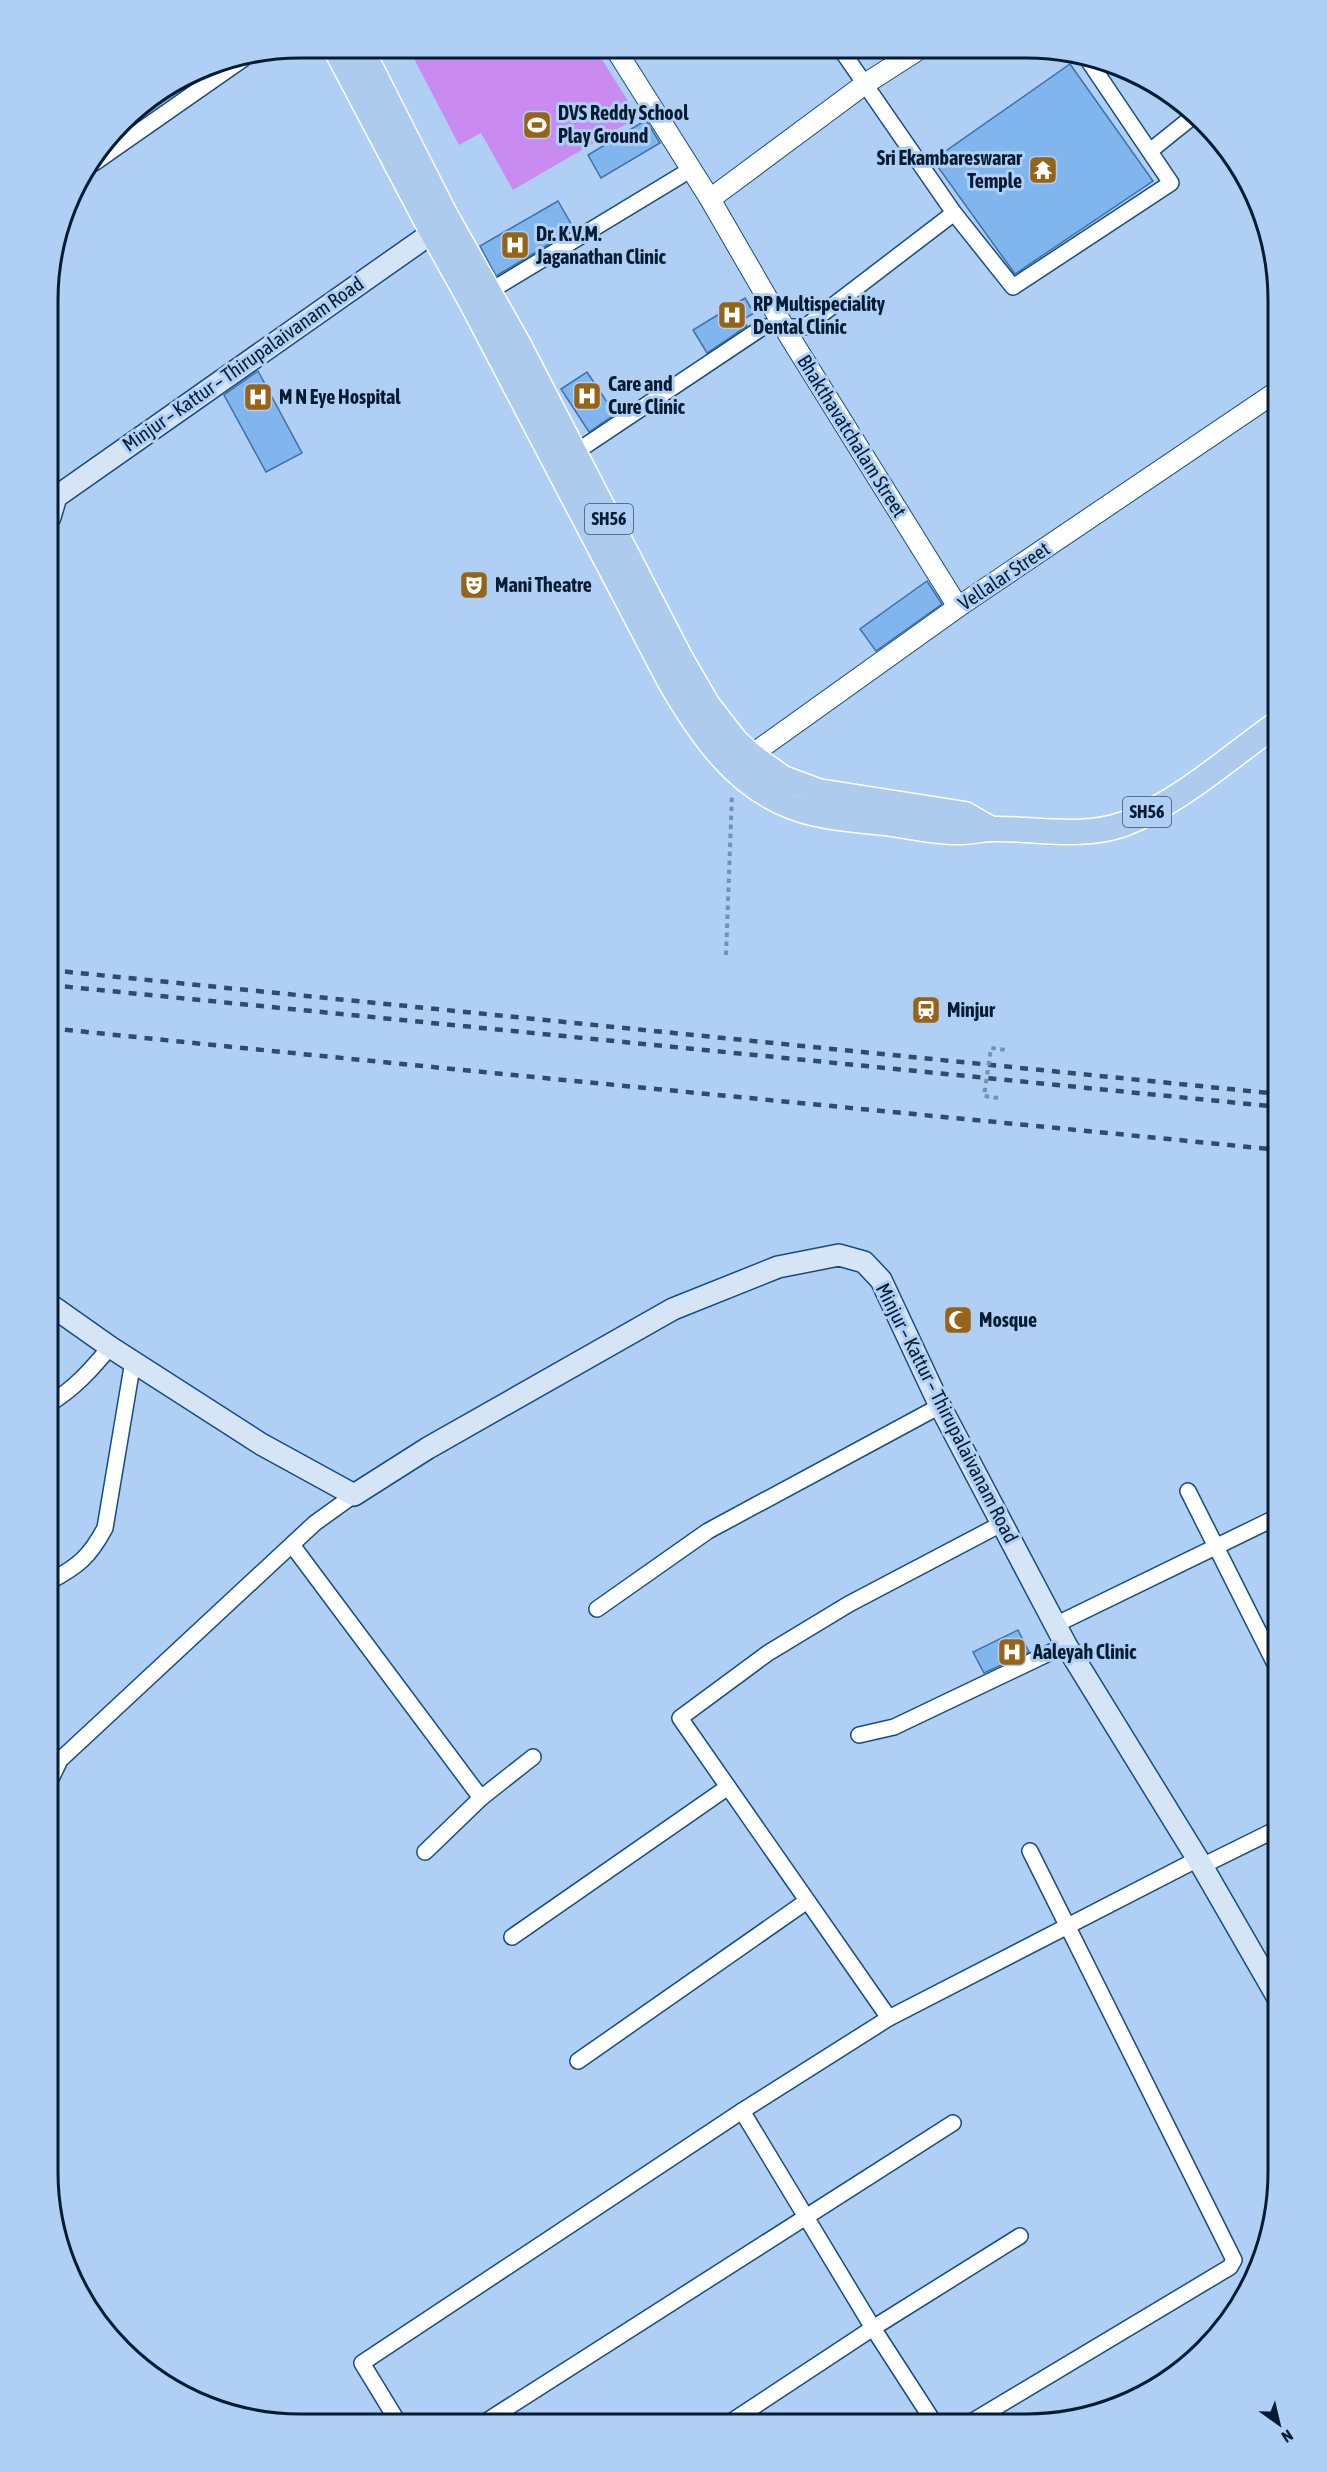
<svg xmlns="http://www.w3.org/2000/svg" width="1327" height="2472" viewBox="0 0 1327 2472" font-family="'Asap Condensed',sans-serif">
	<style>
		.green { fill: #ca8bf1 }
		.building { fill: #81b5ed; stroke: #3d71a9; stroke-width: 1.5 }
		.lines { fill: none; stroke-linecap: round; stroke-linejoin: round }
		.minor-casing { stroke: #164c81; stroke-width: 18 }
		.tertiary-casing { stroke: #164c81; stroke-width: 22 }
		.secondary-casing { stroke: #164c81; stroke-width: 24 }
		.primary-casing { stroke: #fff; stroke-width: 27 }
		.path { stroke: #7491b1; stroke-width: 4; stroke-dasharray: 4.5 4.5; stroke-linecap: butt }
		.minor { stroke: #fff; stroke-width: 15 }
		.tertiary { stroke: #fff; stroke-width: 20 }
		.secondary { stroke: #d6e5f6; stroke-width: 21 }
		.primary { stroke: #adcbed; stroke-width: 24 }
		.rail { stroke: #324b66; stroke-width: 4.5; stroke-dasharray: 8 8; stroke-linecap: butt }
		.path-bridge { stroke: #7491b1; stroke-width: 4; stroke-dasharray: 4.5 4.5; stroke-linecap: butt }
		.labels { text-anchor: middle; stroke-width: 6; stroke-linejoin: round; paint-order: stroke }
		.shield { fill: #afcff4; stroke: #39526d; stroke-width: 1.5 }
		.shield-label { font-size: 18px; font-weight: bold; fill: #061c33 }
		.poi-label { font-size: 20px; font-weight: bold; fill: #061c33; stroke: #afcff4; text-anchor: start }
		.street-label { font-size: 20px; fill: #061c33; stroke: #afcff4 }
		.rim { fill: none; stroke: #061c33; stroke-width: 3 }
	</style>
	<rect width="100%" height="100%" fill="#afcff4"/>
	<path class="green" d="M409,49L596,50L638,117L513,190L481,133L459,145Z"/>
	<g class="building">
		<path d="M1070,64L1153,181L1015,274L933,160Z"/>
		<path d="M646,120L660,143L601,178L588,155Z"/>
		<path d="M558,201L574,229L496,276L480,246Z"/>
		<path d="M745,298L754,313L742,320L747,326L707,353L693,330Z"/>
		<path d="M258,371L302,453L266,472L224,395Z"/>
		<path d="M587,372L615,414L589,432L561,389Z"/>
		<path d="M927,581L942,604L876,651L860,629Z"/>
		<path d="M1018,1630L1029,1652L984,1673L973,1652Z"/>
	</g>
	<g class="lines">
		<g class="minor-casing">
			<g id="minor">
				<path d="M842,51L954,213L1013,287L1171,183L1086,57"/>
				<path d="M1150,151L1196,114"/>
				<path d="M94,163L243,59"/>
				<path d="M482,296L690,170"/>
				<path d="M567,458L763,327H805L954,213"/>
				<path d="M49,1404C74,1389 92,1369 110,1347"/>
				<path d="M1188,1491L1279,1672"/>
				<path d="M1001,1524L849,1604L768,1653L680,1718L889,2018L1198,1859"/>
				<path d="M292,1545L481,1798"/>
				<path d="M49,1582C78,1566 89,1558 105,1528L133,1361"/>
				<path d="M597,1609L708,1531L940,1406"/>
				<path d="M1055,1625L1279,1516"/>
				<path d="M859,1735L894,1727L1066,1645"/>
				<path d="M48,1785L60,1760L315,1523L354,1495"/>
				<path d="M425,1852L481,1798L533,1757"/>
				<path d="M1202,1866L1279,1828"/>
				<path d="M512,1937L728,1787"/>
				<path d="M578,2061L807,1901"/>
				<path d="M742,2111L873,2328L935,2424"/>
				<path d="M398,2422L362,2363L742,2111L889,2018"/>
				<path d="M485,2422L953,2123"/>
				<path d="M729,2423L873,2328L1020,2236"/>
				<path d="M968,2424L1230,2267L1234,2260L1030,1851"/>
			</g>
		</g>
		<g class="tertiary-casing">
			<g id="tertiary">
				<path d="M616,50L710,199L791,339L958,607"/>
				<path d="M710,199L865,84L915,52"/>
				<path d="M740,763L958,607L1279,390"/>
			</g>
		</g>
		<g class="secondary-casing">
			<g id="secondary">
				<path d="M50,517L56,497L446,223"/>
				<path d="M49,1304L110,1347L261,1444L354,1495L428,1448L673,1309L778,1267L839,1255L864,1262L881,1280L940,1406L1066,1645L1202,1866L1278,1998"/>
			</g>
		</g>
		<g class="primary-casing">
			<g id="primary">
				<path d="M335,48L432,232L471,302L670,682C700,734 736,787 795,808C823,818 856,820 885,823C909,826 937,833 961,832C972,832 982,829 993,829C1036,828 1082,839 1124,824C1179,803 1231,756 1279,722"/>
				<path d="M361,48L445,214L519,345L680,657L708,705L736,741L751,755L783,778L818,791L965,814L991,829"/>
			</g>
		</g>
		<path class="path" d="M726,955L732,794"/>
		<use href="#minor" class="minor"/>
		<use href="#tertiary" class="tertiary"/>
		<use href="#secondary" class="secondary"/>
		<use href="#primary" class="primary"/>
		<g class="rail">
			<path d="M49,970L1279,1094"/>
			<path d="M49,985L1279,1107"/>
			<path d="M49,1028C459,1071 869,1109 1279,1150"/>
		</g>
		<path class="path-bridge" d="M998,1098L984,1096L991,1048L1006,1050"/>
	</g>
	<defs>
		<g id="stadium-square" transform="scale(1.5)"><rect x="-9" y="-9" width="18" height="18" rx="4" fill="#966317" stroke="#afcff4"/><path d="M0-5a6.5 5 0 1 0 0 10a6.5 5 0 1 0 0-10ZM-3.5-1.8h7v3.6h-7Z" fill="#fff"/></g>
		<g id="temple-square" transform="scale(1.5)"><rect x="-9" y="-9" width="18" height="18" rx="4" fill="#966317" stroke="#afcff4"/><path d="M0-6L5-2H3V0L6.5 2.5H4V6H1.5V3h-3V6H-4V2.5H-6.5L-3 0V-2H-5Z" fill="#fff"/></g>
		<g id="hospital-square" transform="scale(1.5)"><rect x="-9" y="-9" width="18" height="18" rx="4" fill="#966317" stroke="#afcff4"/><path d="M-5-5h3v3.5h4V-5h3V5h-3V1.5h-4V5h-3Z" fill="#fff"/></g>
		<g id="theatre-square" transform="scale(1.5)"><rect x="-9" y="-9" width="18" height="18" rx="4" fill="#966317" stroke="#afcff4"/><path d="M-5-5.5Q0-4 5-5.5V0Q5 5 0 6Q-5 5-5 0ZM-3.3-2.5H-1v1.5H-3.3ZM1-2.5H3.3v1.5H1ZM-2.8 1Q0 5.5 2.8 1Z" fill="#fff"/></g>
		<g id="station-square" transform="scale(1.5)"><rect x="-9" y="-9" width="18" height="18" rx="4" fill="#966317" stroke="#afcff4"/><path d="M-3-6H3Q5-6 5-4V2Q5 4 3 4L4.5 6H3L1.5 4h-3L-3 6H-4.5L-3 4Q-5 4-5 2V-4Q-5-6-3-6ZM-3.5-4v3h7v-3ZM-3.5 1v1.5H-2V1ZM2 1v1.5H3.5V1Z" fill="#fff"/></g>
		<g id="mosque-square" transform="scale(1.5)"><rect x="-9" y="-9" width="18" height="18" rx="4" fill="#966317" stroke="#afcff4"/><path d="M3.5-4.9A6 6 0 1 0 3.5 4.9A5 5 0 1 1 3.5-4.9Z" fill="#fff"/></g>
	</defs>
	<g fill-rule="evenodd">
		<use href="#stadium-square" x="537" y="125"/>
		<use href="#temple-square" x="1043" y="170"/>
		<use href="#hospital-square" x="515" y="245"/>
		<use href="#hospital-square" x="732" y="315"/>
		<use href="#hospital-square" x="587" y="396"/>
		<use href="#hospital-square" x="258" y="397"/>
		<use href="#theatre-square" x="474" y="585"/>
		<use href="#station-square" x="926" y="1010"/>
		<use href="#mosque-square" x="958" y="1320"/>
		<use href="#hospital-square" x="1012" y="1652"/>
	</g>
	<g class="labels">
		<g class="shield">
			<rect x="585" y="504" width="48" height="30" rx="4.5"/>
			<rect x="1123" y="797" width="48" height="30" rx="4.5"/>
		</g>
		<g class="shield-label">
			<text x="609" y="525">SH56</text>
			<text x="1147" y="818">SH56</text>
		</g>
		<g class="poi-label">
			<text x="558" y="120">DVS Reddy School<tspan x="558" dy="23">Play Ground</tspan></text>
			<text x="1022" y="165" text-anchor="end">Sri Ekambareswarar<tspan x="1022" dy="23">Temple</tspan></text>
			<text x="536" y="241">Dr. K.V.M.<tspan x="536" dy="23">Jaganathan Clinic</tspan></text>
			<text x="753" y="311">RP Multispeciality<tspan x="753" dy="23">Dental Clinic</tspan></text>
			<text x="608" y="391">Care and<tspan x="608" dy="23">Cure Clinic</tspan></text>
			<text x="279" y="404">M N Eye Hospital</text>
			<text x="495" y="592">Mani Theatre</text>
			<text x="947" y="1017">Minjur</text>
			<text x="979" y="1327">Mosque</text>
			<text x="1033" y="1659">Aaleyah Clinic</text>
		</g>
		<g class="street-label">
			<text transform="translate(243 364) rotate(-35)" y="7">Minjur – Kattur – Thirupalaivanam Road</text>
			<text transform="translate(852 436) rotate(58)" y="7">Bhakthavatchalam Street</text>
			<text transform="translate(1004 576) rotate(-34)" y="7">Vellalar Street</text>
			<text transform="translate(947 1413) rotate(63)" y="7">Minjur – Kattur – Thirupalaivanam Road</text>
		</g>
	</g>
	<path d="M0 0H1327V2472H0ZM300 58H1026A242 242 0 0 1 1268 300V2172A242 242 0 0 1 1026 2414H300A242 242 0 0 1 58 2172V300A242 242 0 0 1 300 58Z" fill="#afcff4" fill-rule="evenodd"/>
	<path class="rim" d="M300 58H1026A242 242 0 0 1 1268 300V2172A242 242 0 0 1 1026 2414H300A242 242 0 0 1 58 2172V300A242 242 0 0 1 300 58Z"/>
	<g transform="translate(1279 2424) rotate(146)" stroke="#afcff4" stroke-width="4.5" paint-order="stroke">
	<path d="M0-4.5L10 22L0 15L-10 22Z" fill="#061c33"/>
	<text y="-9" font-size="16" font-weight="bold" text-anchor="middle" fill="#061c33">N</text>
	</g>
</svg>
